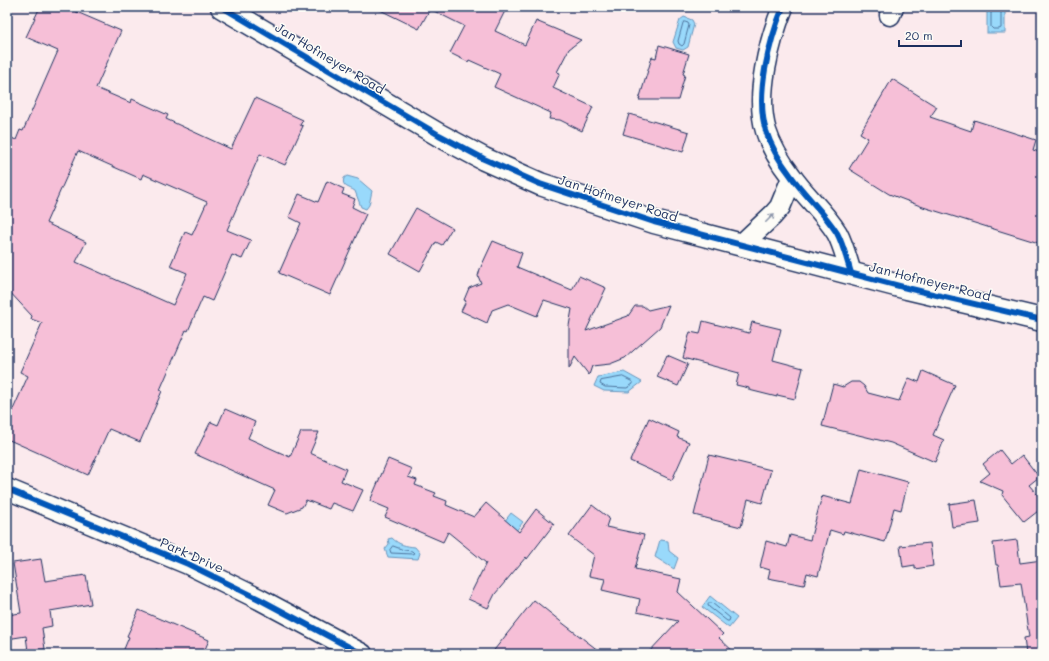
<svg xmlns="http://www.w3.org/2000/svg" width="1049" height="661" viewBox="0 0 1049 661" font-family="Mali,sans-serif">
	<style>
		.water { fill: #99d9fb; stroke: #6795bc }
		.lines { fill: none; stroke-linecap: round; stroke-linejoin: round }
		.shore { stroke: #4d739d; stroke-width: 1 }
		.building { fill: #f6bfd7; stroke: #1b2f5e; fill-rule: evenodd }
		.street-casing { stroke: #1b2f5e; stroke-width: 23 }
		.secondary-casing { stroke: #1b2f5e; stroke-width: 25 }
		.street { stroke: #fdfcf7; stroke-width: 20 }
		.secondary { stroke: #fdfcf7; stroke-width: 22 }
		.cycleway-casing { stroke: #fdfcf7; stroke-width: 8 }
		.cycleway { stroke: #0057b8; stroke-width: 6 }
		.oneway { stroke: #8c96aa }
		.labels { text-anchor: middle; stroke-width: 3; stroke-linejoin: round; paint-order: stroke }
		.street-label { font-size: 13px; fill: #1b2f5e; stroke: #fdfcf7 }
	</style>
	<rect width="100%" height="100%" fill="#fbeaed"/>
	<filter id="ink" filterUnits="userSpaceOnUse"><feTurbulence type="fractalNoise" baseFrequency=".025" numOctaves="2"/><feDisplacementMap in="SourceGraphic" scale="8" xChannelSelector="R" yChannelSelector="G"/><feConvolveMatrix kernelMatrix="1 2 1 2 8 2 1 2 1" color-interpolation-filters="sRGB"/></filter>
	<g filter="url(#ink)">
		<g class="water">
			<rect x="987" y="7" width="18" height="26"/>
			<path d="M684,17L692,20L694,24L688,47L683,50L676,48L673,42L680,20Z"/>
			<path d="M347,176L358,179L372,191L369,205L366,209L361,207L355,191C349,187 341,187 344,178Z"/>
			<path d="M624,372L642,382L629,392L604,391L594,386L598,377Z"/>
			<path d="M511,513L523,522L509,540L497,531Z"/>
			<path d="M392,538C399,545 406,546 415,547L420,553L418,559L388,557L385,549L389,544L388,539Z"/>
			<path d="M660,540L668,541L669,551L678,558L674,569L655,557Z"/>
			<path d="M710,596L737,618L729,628L702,607Z"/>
		</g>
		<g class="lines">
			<g class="shore">
				<path d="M991,7V27L993,29H999L1001,28V7"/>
				<path d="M685,22L688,23L689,25L684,44L682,46L679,44L678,41L683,23Z"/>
				<path d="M623,377L633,382V384L627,388L605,387L600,384L601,381Z"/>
				<path d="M393,546L404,550L412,551L414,553L412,554L391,553L390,550Z"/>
				<path d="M710,603H712L730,618L729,621H727L709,607L708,605Z"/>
			</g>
		</g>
		<g class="building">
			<path d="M40,7H65L121,31L96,88L131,103L132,99L168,115L166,119L231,149L255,98L303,120L300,125L303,126L285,165L260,154L227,230L251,240L242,259L232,255L212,301L203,297L188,331L186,330L160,390L162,391L140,442L109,429L88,475L7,439V423L28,376L20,372L42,323L31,319L32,316L7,289V136L16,140L20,130L23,131L58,51L26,37ZM78,151L141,179L143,174L207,202L192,235L185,232L170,266L187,273L173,305L76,262L86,242L46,223Z"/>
			<path d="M374,7H507L495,31L525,45L536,21L581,40L569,49L557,72L560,73L553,88L593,107L582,131L560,120L549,119L551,113L494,87L500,74L469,60L468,62L450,53L464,26L430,9L419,29Z"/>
			<path d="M659,45L689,54L683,74L685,75L678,100H639L652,57L656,58Z"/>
			<path d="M892,79L937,107L930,117L971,131L974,120L1036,140L1033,150L1042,153V244L923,207L889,194L849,169L868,138L860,133Z"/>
			<path d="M629,114L689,132L683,152L623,134Z"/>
			<path d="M327,181L344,189L342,194L355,199L352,207L366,214L330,295L279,273L301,223L289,217L299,194L318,202Z"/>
			<path d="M416,208L452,228L442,245L436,242L420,271L390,254Z"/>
			<path d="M493,241L522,253L517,267L572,290L579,276L606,288L586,331L628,316L635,306H643L648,310L669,305L660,327L625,358L610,364L592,366L589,375L575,357L569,369V326L572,309L544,300L537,316L508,304L492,310L487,323L461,311L466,301L464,300L469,288L481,283L478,276L480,269Z"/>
			<path d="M703,321L749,333L752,322L781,329L773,360L803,368L795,399L777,395V397L749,390V388L736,385L739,373L683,358L690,332L700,334Z"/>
			<path d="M667,355L688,364L678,386L657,377Z"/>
			<path d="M923,371L955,385L933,435L944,440L935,462L891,443L822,426L833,384L843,387L851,382H859L864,386L868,393L899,401L909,378L919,382Z"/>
			<path d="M225,409L255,422L248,438L290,457L301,432H319L310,453L346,469L341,481L363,490L353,511L332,503L329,509L306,500L302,507L287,513L268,505L275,490L195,454L210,423L211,422L218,425Z"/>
			<path d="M649,418L679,432L677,437L689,442L672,480L630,461Z"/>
			<path d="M1000,450L1011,464L1022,455L1039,477L1029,485L1042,500V508L1024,522L1002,495L1003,491L980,481L990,473L983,464Z"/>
			<path d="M709,455L771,470L762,503L748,499L741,527L694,515Z"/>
			<path d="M388,459L412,469L408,477L417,480L415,485L436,493L434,496L447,501L446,505L474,517L486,503L519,532L536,509L554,524L527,559L526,557L495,594L488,608L468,599L486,563L448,532L443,542L385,517L389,509L370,501Z"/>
			<path d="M861,469L908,482L901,510L894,508L885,542L844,531L843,534L830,530L818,576L807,573L804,585L768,578L770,570L760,567L766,541L787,547L790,535L810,540L822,496L852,504Z"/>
			<path d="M976,500L980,523L952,527L949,504Z"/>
			<path d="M592,505L609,518L606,527L644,535L635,569L681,579L678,592L723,634L719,638L736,654H647L678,621L637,612L640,599L602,590L605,579L589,576L594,555L569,536Z"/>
			<path d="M1017,540L1020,563L1042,560V654H1026L1024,638L1029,637L1021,583L1001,585L998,565H996L993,543Z"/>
			<path d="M930,543L933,566L915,569V565L903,567L900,546Z"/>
			<path d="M41,559L45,581L86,575L91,604L50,611L52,626L42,628L45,649L28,651L26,636L7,639V615L21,613L13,563Z"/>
			<path d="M534,600L560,621L603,654H491Z"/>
			<path d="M139,610L209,640L203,654H168L156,649L154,654H122L129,637L127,636Z"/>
		</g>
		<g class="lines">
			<g class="street-casing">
				<g id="street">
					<path d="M783,7C769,42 755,95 766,131C771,147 781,163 791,176C805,196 824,212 837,233C843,244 847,260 851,273"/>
					<path d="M890,15L893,7"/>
					<path d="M741,245L773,215L780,207L792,178"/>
					<path d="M7,489L188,564L259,599L362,654"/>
				</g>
			</g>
			<g class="secondary-casing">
				<path id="secondary" d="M222,7L439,135L484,159L540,184L654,222L907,288L1042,320"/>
			</g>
			<use href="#street" class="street"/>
			<use href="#secondary" class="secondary"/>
			<g class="cycleway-casing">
				<g id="cycleway">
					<path d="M222,7L439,135L484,159L540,184L654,222L907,288L1042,320"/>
					<path d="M783,7C769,42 755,95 766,131C771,147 781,163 791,176C805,196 824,212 837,233C843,244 847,260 851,273"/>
					<path d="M7,489L188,564L259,599L362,654"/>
				</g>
			</g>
			<use href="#cycleway" class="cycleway"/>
		</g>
		<defs><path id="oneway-shaft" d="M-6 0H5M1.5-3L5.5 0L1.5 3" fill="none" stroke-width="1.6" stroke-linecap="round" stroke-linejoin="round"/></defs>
		<use class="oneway" href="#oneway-shaft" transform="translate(770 218) rotate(-45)"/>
	</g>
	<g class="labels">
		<g class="street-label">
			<text transform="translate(330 58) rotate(31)" y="5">Jan Hofmeyer Road</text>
			<text transform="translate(618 198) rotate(18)" y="5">Jan Hofmeyer Road</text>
			<text transform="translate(930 281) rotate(14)" y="5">Jan Hofmeyer Road</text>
			<text transform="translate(192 555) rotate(24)" y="5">Park Drive</text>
		</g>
	</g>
	<rect width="1049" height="661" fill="none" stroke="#fdfcf7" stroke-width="24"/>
	<rect x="12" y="12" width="1025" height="637" fill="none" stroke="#1b2f5e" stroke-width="1.5" filter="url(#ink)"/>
	<path d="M899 40v6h62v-6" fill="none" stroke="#1b2f5e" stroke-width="2"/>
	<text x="905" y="40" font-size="12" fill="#1b2f5e" stroke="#fdfcf7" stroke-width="3" paint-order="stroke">20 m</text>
</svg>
